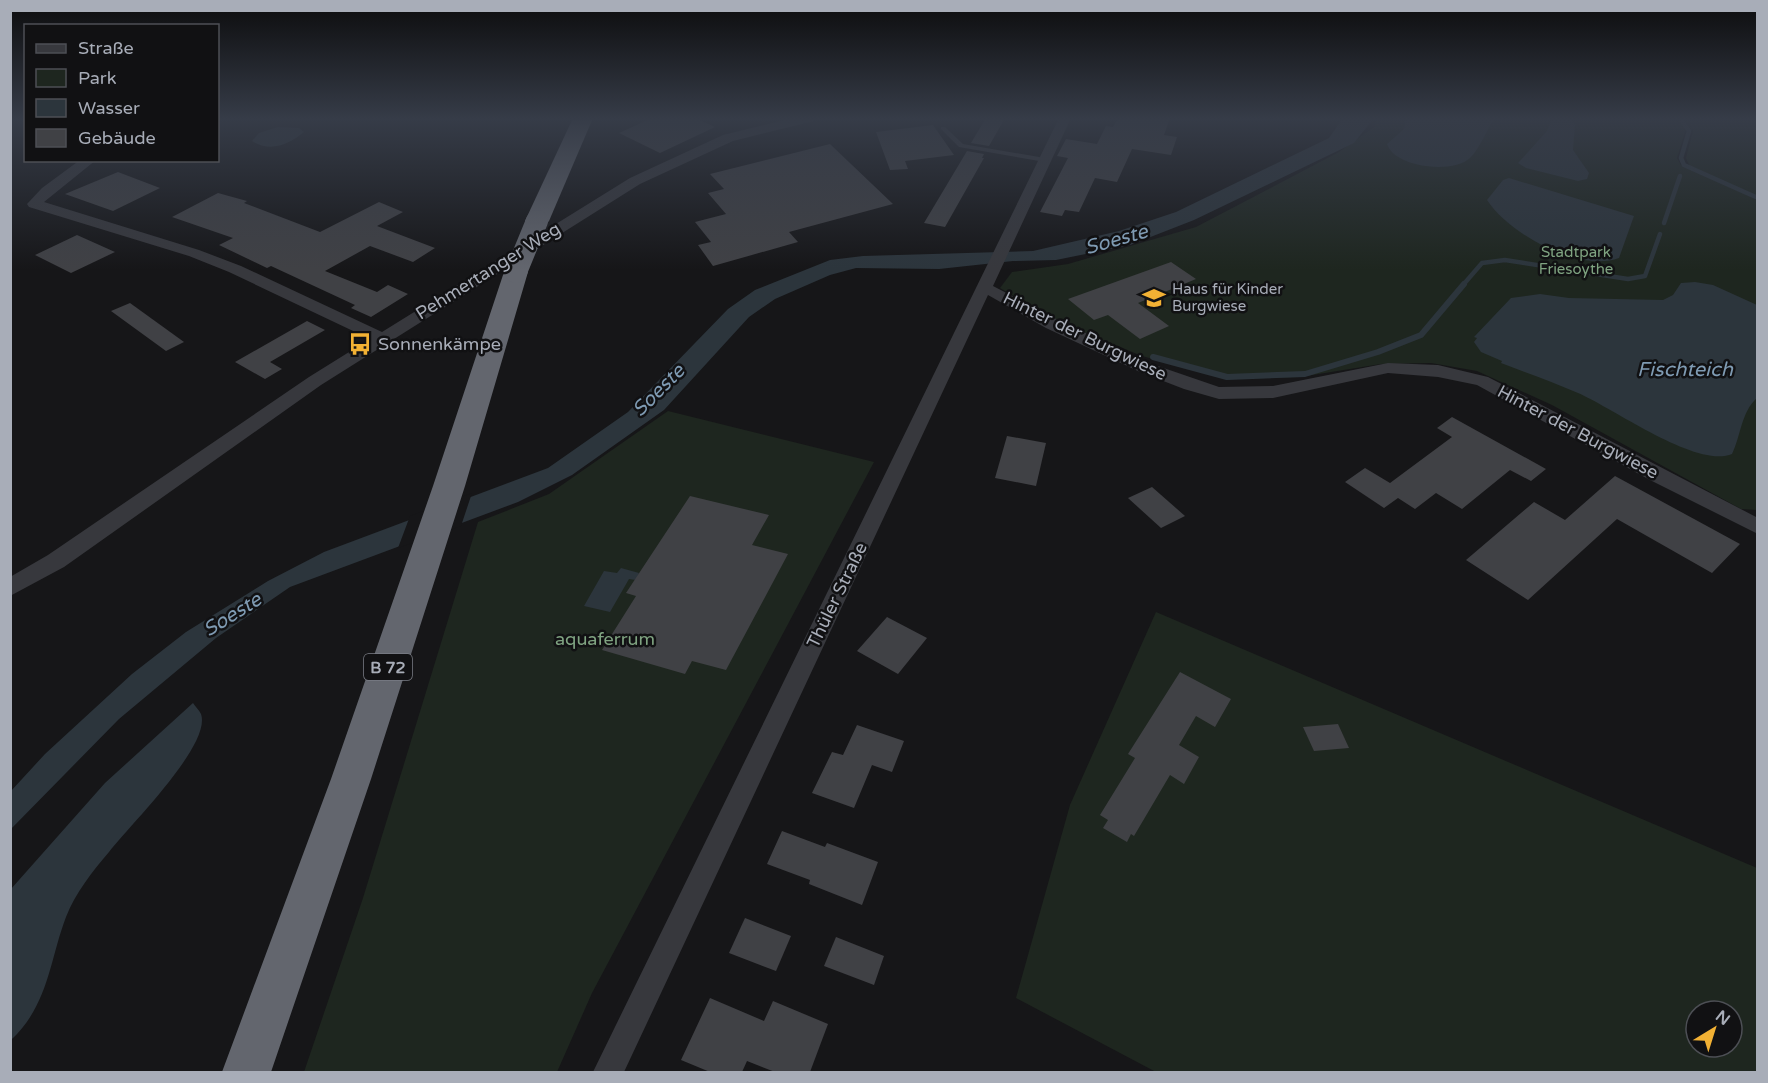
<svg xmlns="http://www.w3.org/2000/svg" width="1768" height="1083" viewBox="0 0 1768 1083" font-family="'Varela Round',sans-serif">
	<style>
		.green { fill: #1e261f; fill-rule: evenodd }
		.water { fill: #2c353c }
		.pier { fill: #161618 }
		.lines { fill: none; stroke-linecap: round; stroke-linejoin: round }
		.stream-far1 { stroke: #2c353c; stroke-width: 4.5 }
		.stream { stroke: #2c353c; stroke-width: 6 }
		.building { fill: #404145 }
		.lane { fill: #37383d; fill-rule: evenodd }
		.street { fill: #37383d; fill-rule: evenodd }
		.highway { fill: #63666e; fill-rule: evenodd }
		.highway-bridge { stroke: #63666e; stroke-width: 22 }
		.labels { text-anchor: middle; stroke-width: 5; stroke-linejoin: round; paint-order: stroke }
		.far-park-label { font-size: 15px; fill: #7fa381; stroke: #111113 }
		.far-poi-label { font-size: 15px; fill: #a8adb8; stroke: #111113; text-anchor: start }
		.shield { fill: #111113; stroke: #7b7e86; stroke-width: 1.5 }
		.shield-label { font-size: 16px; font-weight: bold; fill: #a8adb8 }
		.street-label { font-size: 18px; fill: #a8adb8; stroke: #111113 }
		.poi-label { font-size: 18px; fill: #a8adb8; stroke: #111113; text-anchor: start }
		.park-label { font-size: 18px; fill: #7fa381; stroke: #111113 }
		.water-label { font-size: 20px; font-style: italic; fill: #7f9bb3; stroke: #111113 }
	</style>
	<rect width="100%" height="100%" fill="#161618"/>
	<g class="green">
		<path d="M1377,118H1677L1686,129L1677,158L1681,165L1691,169L1686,158L1693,131L1682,118H1757V196L1742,189L1739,191L1757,200V510L1741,509L1552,405L1477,371L1431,363L1381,364L1300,377L1226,379L1142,356L1054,320L1000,288L1012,272L1068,264L1196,227L1339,152L1374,127Z"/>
		<path d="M668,411L874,462L592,993L557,1072H304L363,898L478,522L549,494Z"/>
		<path d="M1156,612L1757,868V1072H1156L1016,998L1070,805ZM1696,1011H1732V1047H1696Z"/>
	</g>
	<g class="water">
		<path d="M1343,118H1374L1354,143L1194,220L1130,245L1056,260L1013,261L939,269L856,268L830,275L775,299L749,317L664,410L572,475L518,502L290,587L216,638L119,719L11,829V791L45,754L132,674L186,632L268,581L324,552L548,468L628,412L728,309L755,290L830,260L863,256L1033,251L1119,231L1176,212L1329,138Z"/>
		<path d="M1406,118H1494C1487,130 1480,148 1470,158C1453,174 1395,168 1387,144L1404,129Z"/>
		<path d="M1552,118H1571L1575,125L1573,150L1589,173L1587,179L1578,181L1526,168L1518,163L1547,131Z"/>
		<path d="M278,127L299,128L304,132C289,144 271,153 252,141L259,133Z"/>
		<path d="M1509,178L1634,216L1619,258C1580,273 1509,234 1487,200L1503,180Z"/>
		<path d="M1695,282L1713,285L1757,305V398C1741,412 1741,436 1732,454C1697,469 1613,408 1578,393C1553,382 1527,373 1501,363L1502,361L1481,352L1474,342L1477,338L1474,337L1511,298L1540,294L1569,298L1663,300L1673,295L1681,283Z"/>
		<path d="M621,568L639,573L636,580L629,579L610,612L584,606L604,571L617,573Z"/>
		<path d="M193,703C195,706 199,710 201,714C212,745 128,827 109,852C92,872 76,892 66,917C49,962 49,1004 11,1040V889L105,783Z"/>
	</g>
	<path class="pier" d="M472,493L461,526L398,548L410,516Z"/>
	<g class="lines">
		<g class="stream-far1">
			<path d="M1680,118L1689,131L1681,158L1684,165L1758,198"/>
			<path d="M1664,223L1680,176"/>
			<path d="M1463,285L1482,263L1505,260L1628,279L1645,276L1660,234"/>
		</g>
		<path class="stream" d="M1153,357L1227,377L1305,374L1378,352L1421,335L1464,284"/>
	</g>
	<g class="building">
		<path d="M652,118H695L715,127L660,153L619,133Z"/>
		<path d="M986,118H1005L989,146L971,143Z"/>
		<path d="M1118,118H1170L1164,135L1177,137L1171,155L1132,149L1117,182L1095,178L1079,212L1065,210L1062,216L1040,212L1068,158L1057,156L1066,139L1097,144L1106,126L1113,127Z"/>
		<path d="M933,125L954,155L905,161L908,169L890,170L876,132Z"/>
		<path d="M830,144L893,204L789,232L798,242L713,266L698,245L711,242L695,222L726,214L708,193L724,189L710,174Z"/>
		<path d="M967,151L984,154L982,158H984L945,227L924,223Z"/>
		<path d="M118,172L160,188L113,211L65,194Z"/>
		<path d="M218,193L247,201L244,203L320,232L379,202L403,212L377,226L435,248L413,262L370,246L325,271L377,292L388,285L408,294L371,317L351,308L355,305L271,266L267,268L219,245L233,238L172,217Z"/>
		<path d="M77,235L115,252L71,273L35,255Z"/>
		<path d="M1171,262L1196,279L1138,303L1169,326L1140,339L1108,315L1094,320L1068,299Z"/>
		<path d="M130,303L184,342L166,351L111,311Z"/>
		<path d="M307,321L325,330L270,362L282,369L265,379L235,362Z"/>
		<path d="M1452,417L1546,469L1531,481L1510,470L1462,509L1436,493L1415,509L1398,498L1384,508L1345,482L1365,468L1390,483L1452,437L1437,428Z"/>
		<path d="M1007,436L1046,443L1036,486L995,478Z"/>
		<path d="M1615,476L1740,544L1712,573L1617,519L1528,600L1466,560L1534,502L1565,520Z"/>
		<path d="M1152,487L1185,516L1161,528L1128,498Z"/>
		<path d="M690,496L769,515L752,545L788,554L726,670L692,661L685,674L602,650L636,596L626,593Z"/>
		<path d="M887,617L927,638L898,674L857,651Z"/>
		<path d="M1180,672L1231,699L1215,727L1196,716L1179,745L1199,757L1184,784L1170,775L1134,836L1131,834L1127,842L1103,828L1108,820L1100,815L1135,758L1128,754Z"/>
		<path d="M1338,724L1349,748L1314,751L1303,727Z"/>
		<path d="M857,725L904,741L892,772L872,765L854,808L812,793L832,752L843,755Z"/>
		<path d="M782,831L825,847L827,843L878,862L862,905L809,884L810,880L767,864Z"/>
		<path d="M745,918L791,936L776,971L729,953Z"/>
		<path d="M836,937L884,956L874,985L824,966Z"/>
		<path d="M710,998L764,1021L773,1001L828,1024L810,1072H775L747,1061L742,1072H710L681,1060Z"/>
	</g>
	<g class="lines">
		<path class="lane" d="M941,127H945L963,144L1045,158L1048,160L1045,162L959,147L941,129Z"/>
		<g class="street">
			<path d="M793,118H815L814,121L733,141L640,184L321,385L64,567L10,596V577L48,555L309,377L370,339L229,272L189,256L29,207L27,204L42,188L80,160H96L44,202L199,250L241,266L382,332L630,178L723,135Z"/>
			<path d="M1059,118H1071L993,286L1058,320L1152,364L1219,387L1273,386L1388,363L1438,365L1488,377L1758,518V534L1648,479L1477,385L1438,377L1388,373L1273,398L1219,399L1184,389L1140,372L1046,328L988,295L624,1072H593Z"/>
		</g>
		<g class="highway">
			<path d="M573,118H593L549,221L545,226L537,228L529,226L525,221Z"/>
			<path d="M516,265L525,267L528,272L465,486L371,779L271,1072H222L331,779L433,486L504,272L507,267Z"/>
		</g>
		<path class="highway-bridge" d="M516,272L537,221"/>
	</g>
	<linearGradient id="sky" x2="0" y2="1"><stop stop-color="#0c0c0d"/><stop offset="0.44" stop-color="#363c48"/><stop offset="1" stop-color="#363c48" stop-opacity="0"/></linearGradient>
	<rect width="1768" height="270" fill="url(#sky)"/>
	<defs>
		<g id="school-bare" transform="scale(1.8)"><path d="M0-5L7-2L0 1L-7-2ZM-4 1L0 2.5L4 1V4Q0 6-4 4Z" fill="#f2b134" stroke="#111113" stroke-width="2.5" paint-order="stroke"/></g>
		<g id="bus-bare" transform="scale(1.8)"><path d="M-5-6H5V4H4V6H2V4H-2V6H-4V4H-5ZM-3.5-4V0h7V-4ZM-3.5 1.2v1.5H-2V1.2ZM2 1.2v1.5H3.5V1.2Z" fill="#f2b134" stroke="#111113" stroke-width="2.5" paint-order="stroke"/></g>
	</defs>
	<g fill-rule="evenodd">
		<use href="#school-bare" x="1154" y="298"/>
		<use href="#bus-bare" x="360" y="344"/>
	</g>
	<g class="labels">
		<g class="far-park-label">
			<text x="1576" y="257">Stadtpark<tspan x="1576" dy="17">Friesoythe</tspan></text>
		</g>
		<g class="far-poi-label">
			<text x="1172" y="294">Haus für Kinder<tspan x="1172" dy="17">Burgwiese</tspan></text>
		</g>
		<rect class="shield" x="364" y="654" width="48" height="26" rx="4.5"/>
		<g class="shield-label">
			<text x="388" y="673">B 72</text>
		</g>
		<g class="street-label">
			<text transform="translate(488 271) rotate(-32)" y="6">Pehmertanger Weg</text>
			<text transform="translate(1085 336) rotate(26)" y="6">Hinter der Burgwiese</text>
			<text transform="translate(1578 432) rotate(28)" y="6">Hinter der Burgwiese</text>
			<text transform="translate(837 595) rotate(-64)" y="6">Thüler Straße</text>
		</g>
		<g class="poi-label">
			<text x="378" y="350">Sonnenkämpe</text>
		</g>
		<g class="park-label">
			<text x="605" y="645">aquaferrum</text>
		</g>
		<g class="water-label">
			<text transform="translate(1116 239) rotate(-16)" y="7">Soeste</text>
			<text x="1685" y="376">Fischteich</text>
			<text transform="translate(658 390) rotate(-45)" y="7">Soeste</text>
			<text transform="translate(232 614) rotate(-32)" y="7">Soeste</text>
		</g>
	</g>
	<rect width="1768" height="1083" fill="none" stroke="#a8adb8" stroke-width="24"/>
	<rect x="24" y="24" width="195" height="138" fill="#111113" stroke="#4d4f55" stroke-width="1.5"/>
	<rect x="36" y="44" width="30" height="9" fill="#37383d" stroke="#4d4f55" stroke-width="1.5"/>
	<text x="78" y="54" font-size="18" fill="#a8adb8">Straße</text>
	<rect x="36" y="69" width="30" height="18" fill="#1e261f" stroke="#4d4f55" stroke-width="1.5"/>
	<text x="78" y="84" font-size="18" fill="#a8adb8">Park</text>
	<rect x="36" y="99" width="30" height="18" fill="#2c353c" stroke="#4d4f55" stroke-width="1.5"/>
	<text x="78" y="114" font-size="18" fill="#a8adb8">Wasser</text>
	<rect x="36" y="129" width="30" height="18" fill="#404145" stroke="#4d4f55" stroke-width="1.5"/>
	<text x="78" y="144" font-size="18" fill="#a8adb8">Gebäude</text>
	<g transform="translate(1714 1029) rotate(38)"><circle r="28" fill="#111113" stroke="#4d4f55" stroke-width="1.5"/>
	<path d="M0-4.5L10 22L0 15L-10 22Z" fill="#f2b134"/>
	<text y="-9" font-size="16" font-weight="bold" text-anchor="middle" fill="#a8adb8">N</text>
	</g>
</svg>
